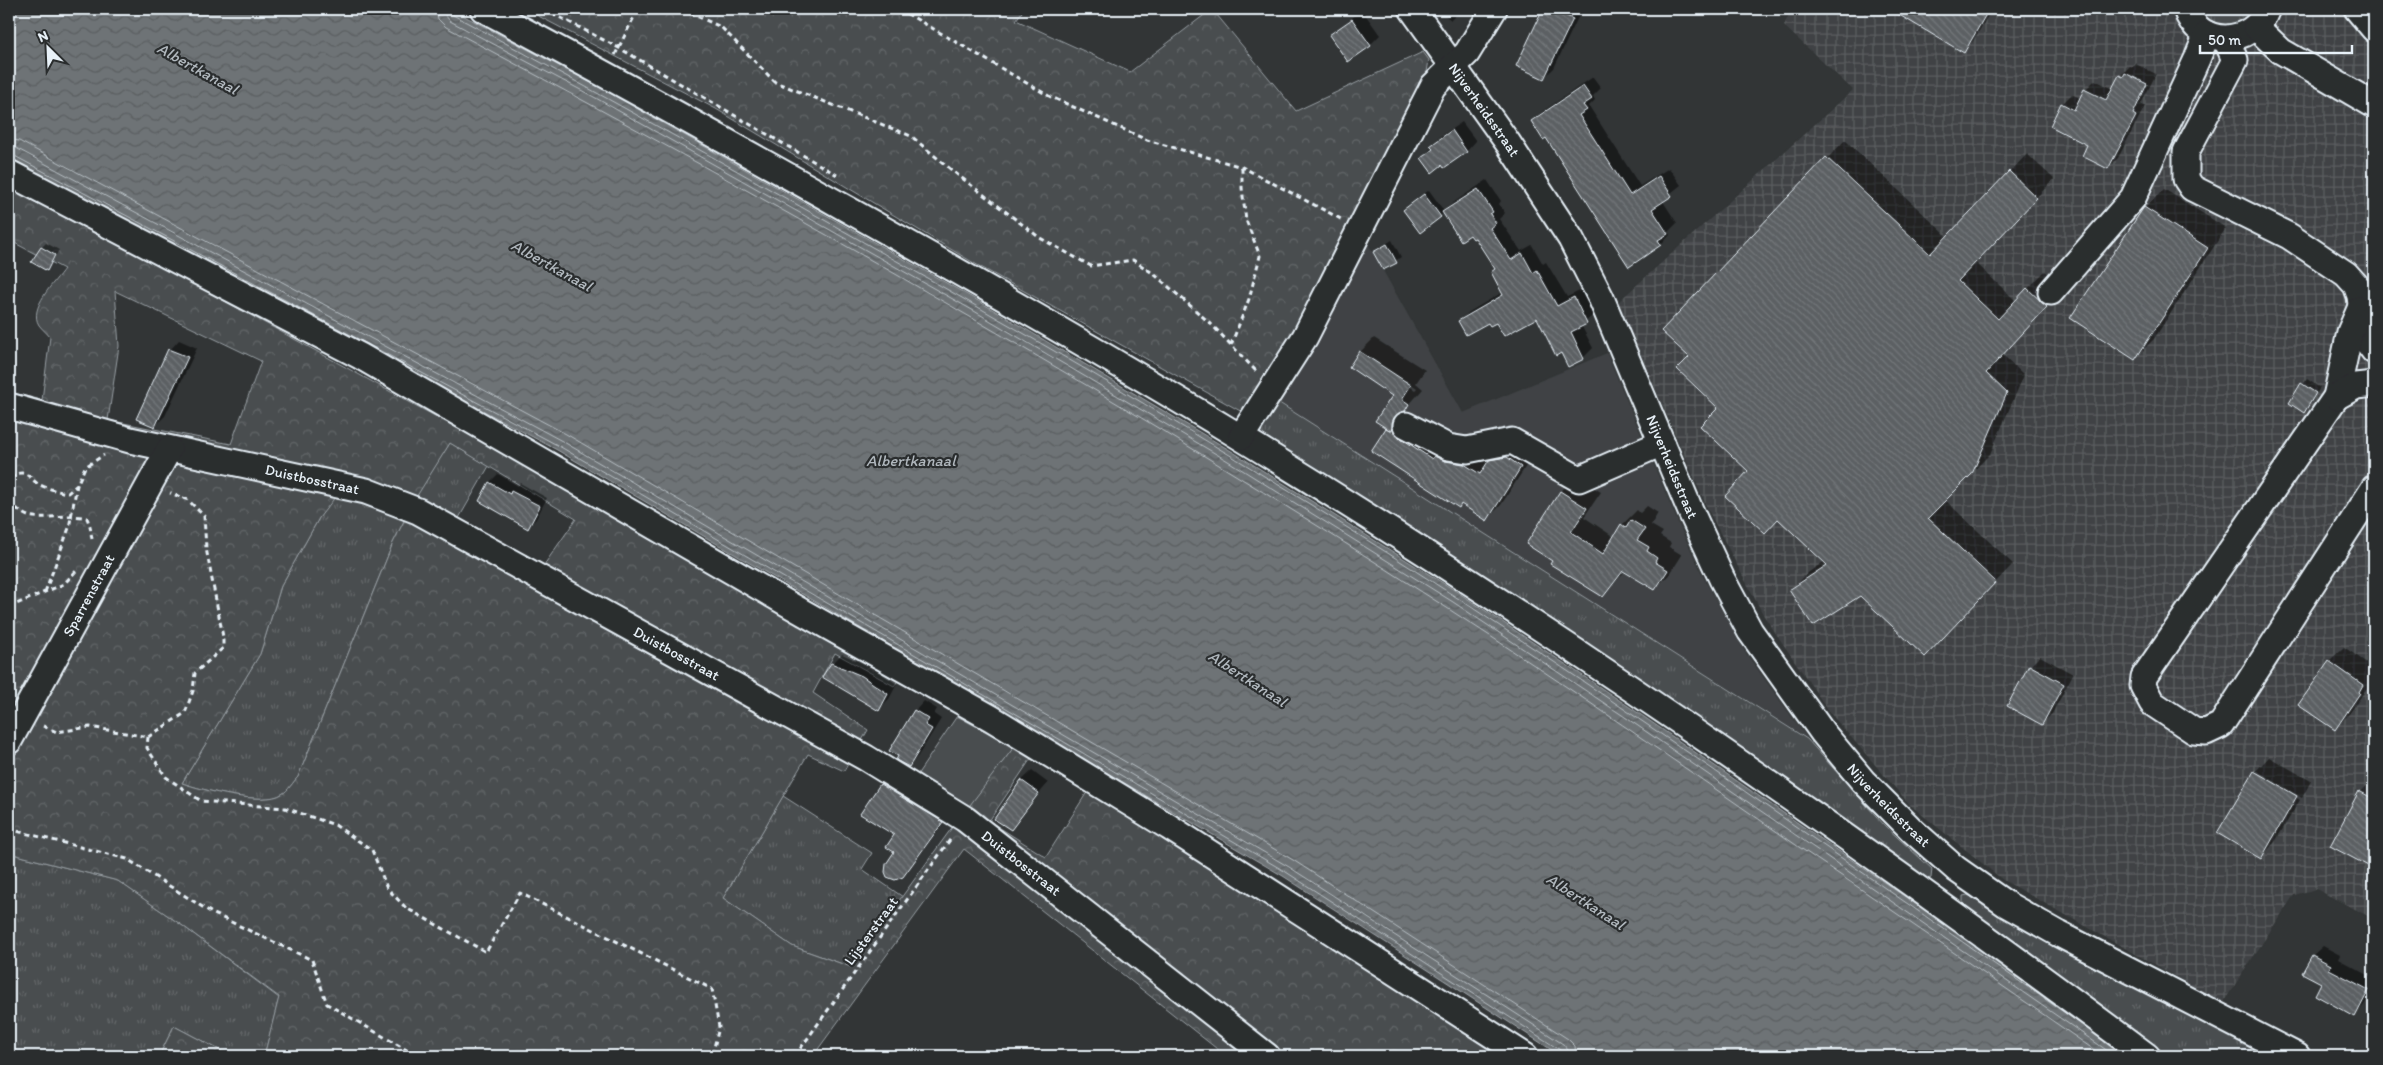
<svg xmlns="http://www.w3.org/2000/svg" width="2383" height="1065" viewBox="0 0 2383 1065" font-family="Itim,sans-serif">
	<style>
		.built { fill: #3f4244 }
		.industrial { fill: url(#industrial-grid) }
		.grass { fill: url(#grass-tufts); stroke: #989fa4 }
		.forest { fill: url(#forest-crowns); stroke: #989fa4; fill-rule: evenodd }
		.garden { fill: #494d4f; stroke: #989fa4 }
		.water { fill: url(#water-waves); stroke: #9fa5aa }
		.shadow { fill: #0007; fill-rule: evenodd }
		.lines { fill: none; stroke-linecap: round; stroke-linejoin: round }
		.shore { stroke: #b7bfc4; stroke-width: 1 }
		.building { fill: url(#building-back-hatch); stroke: #e8f1f8 }
		.minor-casing { stroke: #e8f1f8; stroke-width: 29 }
		.path { stroke: #e8f1f8; stroke-width: 3; stroke-dasharray: 5 4; stroke-linecap: butt }
		.minor { stroke: #2a2d2e; stroke-width: 25 }
		.labels { text-anchor: middle; stroke-width: 4.5; stroke-linejoin: round; paint-order: stroke }
		.street-label { font-size: 15px; fill: #e8f1f8; stroke: #2a2d2e }
		.water-label { font-size: 16px; font-style: italic; fill: #b1b8be; stroke: #2a2d2e }
	</style>
	<defs>
		<pattern id="industrial-grid" width="8" height="8" patternUnits="userSpaceOnUse" patternTransform="scale(1.25)"><rect width="8" height="8" fill="#3f4244"/><path d="M0 4h8M4 0v8" fill="none" stroke="#5b5e60"/></pattern>
		<pattern id="grass-tufts" width="24" height="20" patternUnits="userSpaceOnUse" patternTransform="scale(1.25)"><rect width="24" height="20" fill="#494d4f"/><path d="M3 7l-1-3M5 7V3M7 7l1-3M15 17l-1-3M17 17v-4M19 17l1-3" fill="none" stroke="#636769"/></pattern>
		<pattern id="forest-crowns" width="20" height="18" patternUnits="userSpaceOnUse" patternTransform="scale(1.25)"><rect width="20" height="18" fill="#494d4f"/><path d="M2 6a3 3 0 1 1 6 0M12 15a3 3 0 1 1 6 0" fill="none" stroke="#636769"/></pattern>
		<pattern id="water-waves" width="16" height="10" patternUnits="userSpaceOnUse" patternTransform="scale(1.25)"><rect width="16" height="10" fill="#6e7376"/><path d="M0 5q4-4 8 0t8 0" fill="none" stroke="#5a5e60"/></pattern>
		<pattern id="building-back-hatch" width="6" height="6" patternUnits="userSpaceOnUse" patternTransform="scale(1.25)"><rect width="6" height="6" fill="#5c6063"/><path d="M-1 5l2 2M0 0l6 6M5-1l2 2" fill="none" stroke="#73777a"/></pattern>
	</defs>
	<rect width="100%" height="100%" fill="#323536"/>
	<filter id="ink" filterUnits="userSpaceOnUse"><feTurbulence type="fractalNoise" baseFrequency=".02" numOctaves="2"/><feDisplacementMap in="SourceGraphic" scale="10" xChannelSelector="R" yChannelSelector="G"/><feConvolveMatrix kernelMatrix="1 2 1 2 8 2 1 2 1" color-interpolation-filters="sRGB"/></filter>
	<g filter="url(#ink)">
		<path class="built" d="M1363,235L1463,413L1607,353L1678,522L1706,582L1746,653L1808,739L1273,399Z"/>
		<path class="industrial" d="M1791,9H2374V919L2316,889L2294,895L2223,1003L2003,880L1910,805L1830,713L1764,616L1708,510L1618,302L1853,90L1784,26Z"/>
		<g class="grass">
			<path d="M2197,9H2251C2237,34 2213,28 2197,9Z"/>
			<path d="M1273,399L1807,739L1885,826L1932,869L1931,878L1927,880L1259,438L1255,426Z"/>
			<path d="M450,443L489,466L459,518L414,499Z"/>
			<path d="M336,493L407,515L393,543L298,777C293,782 288,791 282,794C264,806 202,790 182,783L260,654L281,586L319,518Z"/>
			<path d="M783,796L872,853L862,869L903,897L851,967L792,946L723,898Z"/>
			<path d="M9,853L118,881L183,926L279,998L264,1056H231L174,1026L159,1056H9Z"/>
			<path d="M1968,895L2027,931L2268,1056H2169L1963,905V896Z"/>
		</g>
		<g class="forest">
			<path d="M525,9H1024L1016,20L1130,72L1212,9L1296,111L1423,52L1429,60L1425,84L1253,418L979,266L716,109Z"/>
			<path d="M9,183L645,531L900,678L894,686L835,653L813,693L868,730L844,771L808,754L723,898L792,946L851,967L956,822L1014,747L1032,757L989,821L1046,857L1089,789L1510,1056H1226L964,849L813,1056H264L279,997L183,926L118,881L9,853V392L42,400L50,337C47,333 42,329 39,325C28,308 55,282 64,269L9,240ZM115,291L261,361L231,444L108,420L119,346ZM450,443L576,519L544,565L459,518L415,499ZM343,478L407,515L393,543L298,777C293,782 288,791 282,794C264,806 202,790 182,783L260,654L281,586L319,518L333,500Z"/>
			<path d="M174,1026L231,1056H159Z"/>
		</g>
		<path class="garden" d="M957,716L1014,747L967,809L915,778Z"/>
		<path class="water" d="M9,9H451L599,87L980,302L1233,452L1459,593L1631,708L2113,1040L2133,1056H1561L1283,876L557,450L9,157Z"/>
		<g class="shadow">
			<path d="M1437,9H1462L1451,20Z"/>
			<path d="M1545,9H1582L1554,68L1544,78L1517,65Z"/>
			<path d="M1891,9H1992L1973,41L1963,51Z"/>
			<path d="M1362,10L1380,35L1370,45L1331,35Z"/>
			<path d="M2136,64L2156,74L2141,104L2145,106L2118,158L2108,168L2089,144L2051,125L2062,104L2072,94L2081,99L2085,90L2095,80L2113,89L2120,76L2130,66L2133,67Z"/>
			<path d="M1593,77L1601,88L1593,96L1595,100L1589,106L1640,186L1669,168L1681,185L1662,200L1677,223L1668,232L1670,235L1661,244L1532,121L1542,112Z"/>
			<path d="M1462,122L1476,141L1467,151L1445,166L1442,163L1423,158L1441,136Z"/>
			<path d="M1845,140L1948,237L2027,154L2054,179L1975,262L2016,301L2045,271L2064,288L2002,354L2024,375L1990,454L1945,500L2013,564L1942,638L1860,594L1791,590L1809,572L1825,561L1750,471L1720,407L1691,357L1663,331Z"/>
			<path d="M1487,180L1501,201L1499,204L1505,213L1499,219L1521,251L1532,245L1543,264L1546,262L1567,297L1584,289L1596,313L1581,325L1593,348L1583,358L1562,352L1537,316L1497,321H1460L1469,312L1503,292L1492,272L1496,268L1475,236L1444,213L1440,216L1405,210L1429,190L1444,211L1453,203Z"/>
			<path d="M2164,189L2226,228L2154,339L2134,359L2145,208Z"/>
			<path d="M1392,240L1401,257L1383,269L1374,252Z"/>
			<path d="M46,243L59,250L47,270L42,247Z"/>
			<path d="M1374,338L1425,370L1416,383L1423,389L1407,407L1406,415L1493,458L1505,446L1535,452L1501,505L1487,519L1387,429L1394,395L1360,352ZM1405,380L1417,388L1415,390L1405,383Z"/>
			<path d="M179,340L197,348L165,416L155,426L170,350Z"/>
			<path d="M2307,379L2320,388L2304,412L2290,403Z"/>
			<path d="M498,474L518,486L520,483L547,498L536,519L528,527L480,501L490,482Z"/>
			<path d="M1576,477L1601,492L1584,517L1614,537L1622,525L1637,510L1640,513L1647,506L1658,513L1651,525L1663,532L1660,536L1671,543L1669,547L1682,555L1670,574L1655,588L1625,571L1603,596L1527,544L1561,491Z"/>
			<path d="M2344,647L2374,668L2372,677L2374,678L2349,714L2335,729L2329,661Z"/>
			<path d="M842,654L871,667L897,684L889,699L879,709L832,664Z"/>
			<path d="M2040,656L2073,674L2052,714L2042,723L2030,666Z"/>
			<path d="M924,701L937,709L934,714L941,719L918,756L909,766L915,711Z"/>
			<path d="M2269,757L2311,781L2302,798L2257,771V774L2300,800L2275,842L2261,857L2255,772Z"/>
			<path d="M1032,771L1048,783L1010,829L996,818L1022,780Z"/>
			<path d="M891,775L952,812L912,865L902,876L895,852L896,835L862,814L881,784Z"/>
			<path d="M2374,777V867L2332,845L2360,792Z"/>
			<path d="M2323,946L2340,955L2338,959L2374,978V987L2364,1005L2355,1015L2323,983L2304,972L2313,955Z"/>
		</g>
		<g class="lines">
			<g class="shore">
				<path d="M436,9L438,19L446,27C787,208 1123,399 1447,608C1565,684 1681,765 1796,845C1899,915 2002,985 2103,1056"/>
				<path d="M444,9L445,15L450,21L594,97L974,311L1228,461L1453,602L1625,717L2115,1056"/>
				<path d="M450,9L453,15C592,89 729,166 865,243C1066,356 1266,473 1459,599C1668,736 1873,880 2078,1022"/>
				<path d="M9,139L19,141L566,434L1293,860L1568,1039L1575,1046L1576,1056"/>
				<path d="M9,146L16,148L562,441L1289,867L1563,1044L1568,1050L1569,1056"/>
				<path d="M9,153L559,446L1286,872L1560,1050L1563,1056"/>
			</g>
		</g>
		<g class="building">
			<path d="M1543,9H1552L1573,19L1544,79L1516,66Z"/>
			<path d="M1889,9H1989L1964,53Z"/>
			<path d="M1352,19L1371,46L1348,62L1329,35Z"/>
			<path d="M2125,73L2147,84L2133,114L2136,116L2108,169L2082,156L2087,145L2050,126L2061,103L2074,110L2084,89L2106,100L2119,75L2123,77Z"/>
			<path d="M1583,86L1592,99L1583,105L1587,110L1579,115L1630,195L1659,176L1672,196L1652,209L1668,234L1658,240L1661,245L1629,267L1546,138L1543,140L1531,121Z"/>
			<path d="M1452,130L1467,152L1444,168L1442,165L1432,173L1421,158L1433,149L1430,146Z"/>
			<path d="M1826,157L1930,254L2009,171L2037,198L1958,281L1998,319L2027,288L2047,307L1986,373L2007,393L1972,474L1928,518L1996,582L1925,657L1860,596L1813,626L1789,590L1827,565L1778,519L1765,533L1725,496L1748,471L1700,426L1718,408L1677,369L1689,357L1661,331Z"/>
			<path d="M1478,189L1493,212L1490,214L1496,223L1490,228L1511,260L1522,253L1533,273L1537,270L1557,306L1574,297L1587,324L1571,332L1584,359L1568,367L1561,353L1556,356L1537,318L1504,336L1496,323L1490,326L1488,323L1466,335L1458,321L1503,295L1491,272L1495,269L1475,238L1473,239L1470,235L1461,241L1442,212Z"/>
			<path d="M1424,194L1441,217L1420,233L1403,210Z"/>
			<path d="M2144,207L2208,248L2135,360L2070,318Z"/>
			<path d="M1387,244L1397,263L1383,270L1373,252Z"/>
			<path d="M41,247L55,255L47,271L31,262Z"/>
			<path d="M168,349L188,357L155,427L136,419Z"/>
			<path d="M1359,351L1411,385L1402,399L1409,404L1405,411L1394,418L1391,431L1375,421L1392,396L1349,367Z"/>
			<path d="M2301,383L2316,393L2304,413L2289,403Z"/>
			<path d="M1386,428L1432,459L1434,456L1445,461L1464,464L1480,474L1489,460L1507,457L1521,467L1487,521L1461,504L1459,508L1371,451Z"/>
			<path d="M489,482L510,494L511,491L540,506L528,529L479,501Z"/>
			<path d="M1560,491L1587,508L1571,532L1603,554L1621,524L1626,528L1631,520L1645,529L1637,540L1649,547L1647,551L1657,558L1655,562L1668,570L1655,590L1623,571L1603,597L1550,564L1552,561L1526,544Z"/>
			<path d="M2329,661L2363,685L2359,692L2360,693L2335,730L2298,705Z"/>
			<path d="M831,663L862,676L888,694L879,711L822,677Z"/>
			<path d="M2029,665L2064,684L2042,725L2007,706Z"/>
			<path d="M914,710L929,719L925,725L932,729L909,767L896,760L898,756L889,751Z"/>
			<path d="M2254,771L2297,796L2261,859L2217,833Z"/>
			<path d="M1021,780L1039,793L1011,830L994,819Z"/>
			<path d="M880,784L943,822L903,877L895,880L887,877L885,872L886,864L894,852L886,847L894,835L860,814Z"/>
			<path d="M2359,791L2374,799V869L2330,846Z"/>
			<path d="M2312,955L2331,965L2329,969L2369,990L2355,1017L2315,995L2321,983L2302,973Z"/>
		</g>
		<g class="lines">
			<g class="minor-casing">
				<g id="minor">
					<path d="M483,9C605,73 726,141 847,209C979,283 1111,358 1240,437C1553,628 1854,837 2147,1056"/>
					<path id="s1" d="M1412,9L1508,143L1571,239L1601,298L1691,512L1722,579L1750,631L1823,733L1863,781L1913,831L1956,869L2006,904L2059,934L2297,1056"/>
					<path d="M2186,9C2198,49 2254,46 2267,9"/>
					<path d="M2357,9L2374,29"/>
					<path d="M2256,27L2281,51L2374,105"/>
					<path d="M2226,39L2235,60L2186,152V179L2192,188L2289,236L2346,274L2356,285L2360,296L2365,339L2374,351"/>
					<path d="M9,173L360,356L804,613L991,718L1169,827L1525,1056"/>
					<path d="M2051,292L2133,198L2197,59L2207,34"/>
					<path d="M2360,309L2350,332L2336,397L2144,677L2143,686L2152,703L2194,731L2206,732L2221,725L2374,488"/>
					<path d="M2336,397L2356,386L2374,384"/>
					<path id="s2" d="M9,406L130,440L366,491L418,511L866,758L965,819L1267,1056"/>
					<path d="M1406,425L1448,447L1467,450L1512,441L1579,479L1662,443"/>
					<path d="M1241,437L1305,337L1433,86L1467,53L1494,9"/>
					<path id="s3" d="M9,741L169,449"/>
				</g>
			</g>
			<g class="path">
				<path d="M544,9L619,48L837,175"/>
				<path d="M681,9L721,27L775,82L911,136L954,172L1040,238L1091,266L1133,260L1154,274L1211,324L1256,371"/>
				<path d="M899,9L1049,96L1147,140L1242,167L1341,219"/>
				<path d="M615,55L638,9"/>
				<path d="M1231,345L1249,299L1260,256L1246,220L1242,188V167"/>
				<path d="M92,539L90,526L87,518C68,513 41,520 28,516C4,507 4,472 22,473C29,474 32,480 38,484C46,488 59,492 68,493L77,485L85,467L104,455"/>
				<path d="M45,592L69,528L77,485"/>
				<path d="M9,607L64,584L77,570"/>
				<path d="M43,726L57,732L90,727L148,737L185,713L193,691L195,673L223,648V637L206,548L204,516L188,500L170,493"/>
				<path d="M148,737L147,748L166,777L201,801L285,808L335,825L372,850L387,888L406,908L486,952L520,893L712,989L719,1027L712,1056"/>
				<path d="M9,829L127,859L212,913L312,960L327,1004L417,1056"/>
				<path d="M795,1056L952,837"/>
			</g>
			<use href="#minor" class="minor"/>
		</g>
	</g>
	<g class="labels">
		<g class="street-label">
			<text dy="5" stroke="none"><textPath href="#s1" startOffset="124">Nijverheidsstraat</textPath></text>
			<text dy="5" stroke="none"><textPath href="#s1" startOffset="529">Nijverheidsstraat</textPath></text>
			<text dy="5" stroke="none"><textPath href="#s2" startOffset="312">Duistbosstraat</textPath></text>
			<text dy="5" stroke="none"><textPath href="#s3" startOffset="166">Sparrenstraat</textPath></text>
			<text dy="5" stroke="none"><textPath href="#s2" startOffset="718">Duistbosstraat</textPath></text>
			<text dy="5" stroke="none"><textPath href="#s1" startOffset="934">Nijverheidsstraat</textPath></text>
			<text dy="5" stroke="none"><textPath href="#s2" startOffset="1122">Duistbosstraat</textPath></text>
			<text transform="translate(871 931) rotate(-54)" y="5">Lijsterstraat</text>
		</g>
		<g class="water-label">
			<text transform="translate(198 68) rotate(29)" y="6">Albertkanaal</text>
			<text transform="translate(552 265) rotate(29)" y="6">Albertkanaal</text>
			<text x="911" y="466">Albertkanaal</text>
			<text transform="translate(1248 678) rotate(33)" y="6">Albertkanaal</text>
			<text transform="translate(1586 901) rotate(33)" y="6">Albertkanaal</text>
		</g>
	</g>
	<rect width="2383" height="1065" fill="none" stroke="#2a2d2e" stroke-width="30"/>
	<rect x="15" y="15" width="2353" height="1035" fill="none" stroke="#e8f1f8" stroke-width="2" filter="url(#ink)"/>
	<g transform="translate(48 48) rotate(336)" stroke="#2a2d2e" stroke-width="4" paint-order="stroke">
	<path d="M0-4L9 19L0 12L-9 19Z" fill="#e8f1f8"/>
	<text y="-8" font-size="14" font-weight="bold" text-anchor="middle" fill="#e8f1f8">N</text>
	</g>
	<path d="M2200 45v8h152v-8" fill="none" stroke="#e8f1f8" stroke-width="2.5"/>
	<text x="2208" y="45" font-size="15" fill="#e8f1f8" stroke="#2a2d2e" stroke-width="4" paint-order="stroke">50 m</text>
</svg>
